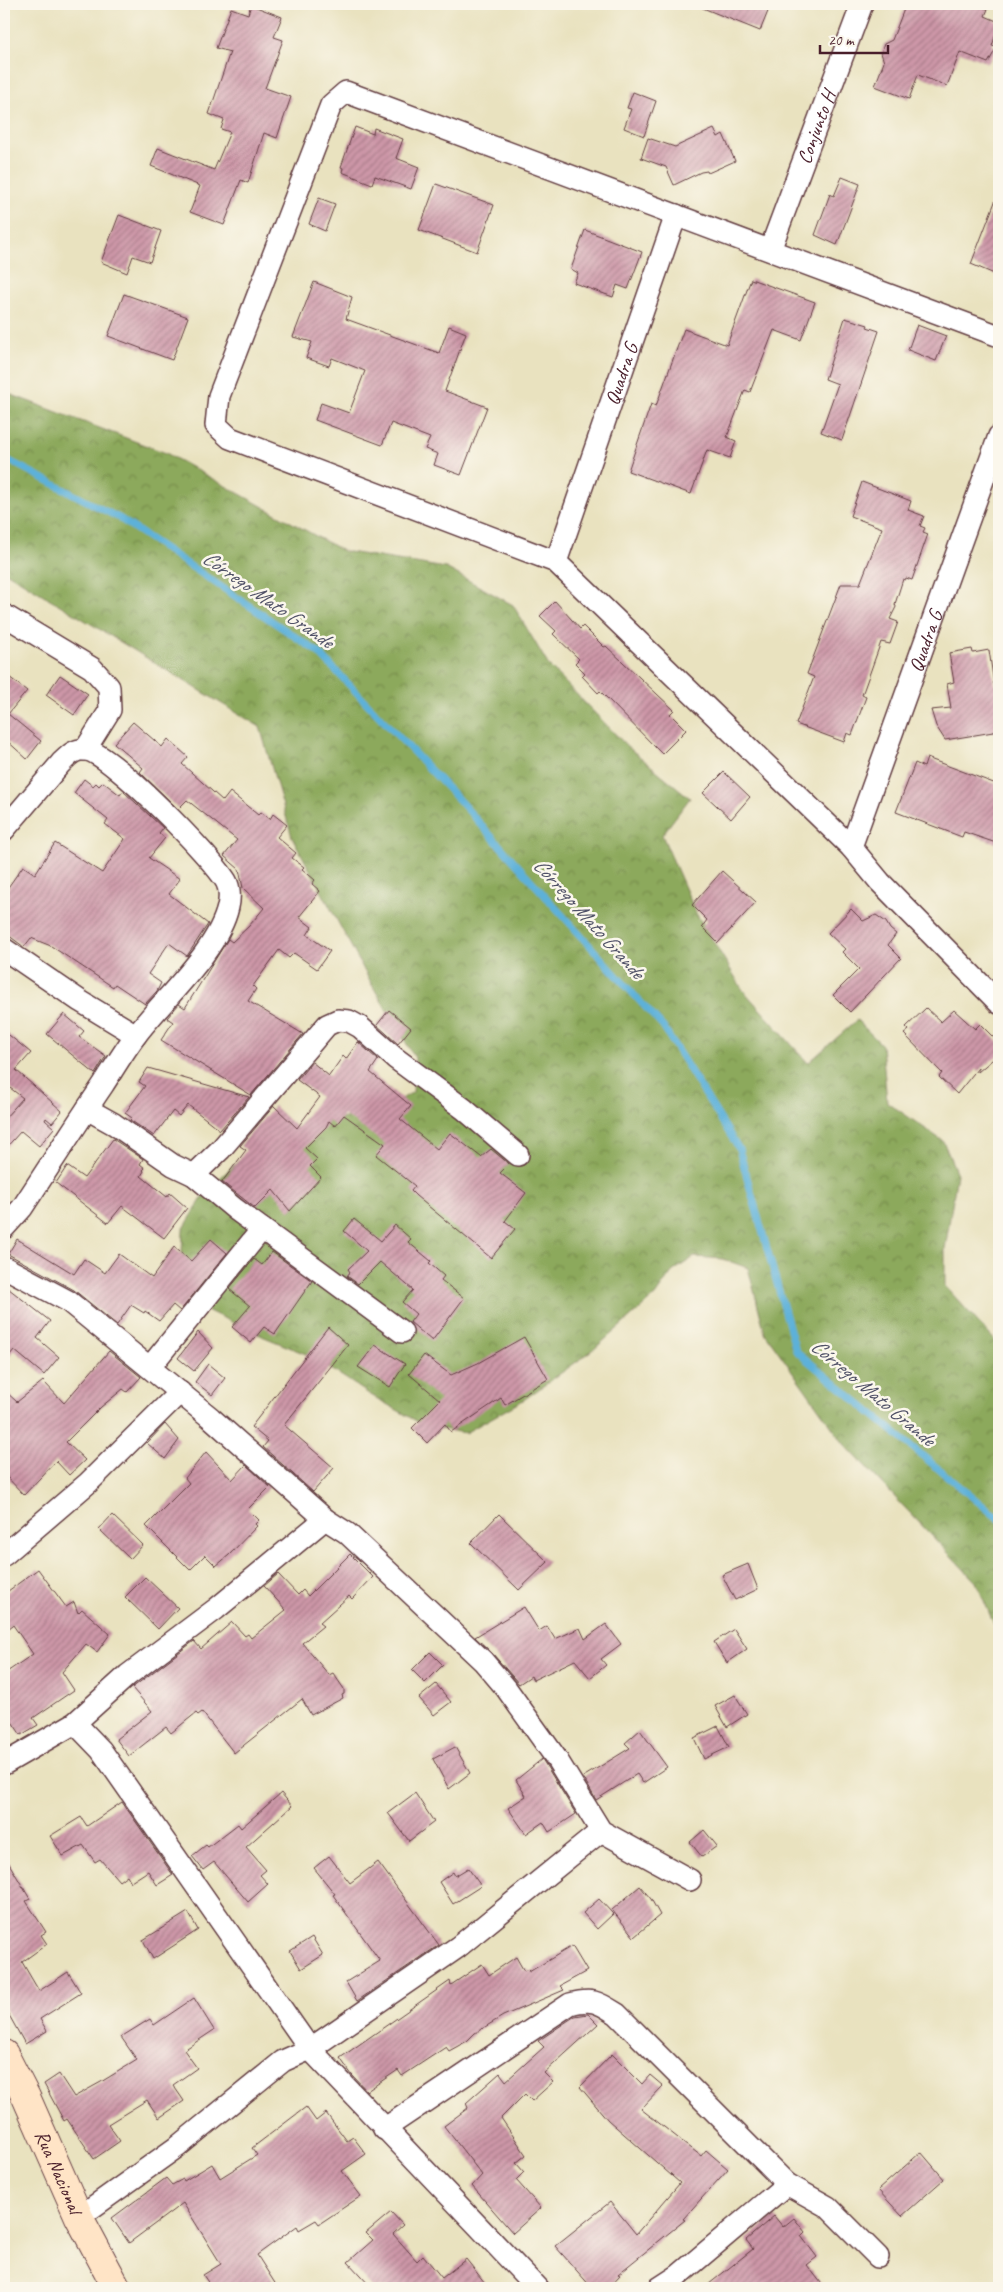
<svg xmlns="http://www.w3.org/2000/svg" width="1003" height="2292" viewBox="0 0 1003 2292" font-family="Caveat,sans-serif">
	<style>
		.forest { fill: url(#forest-crowns); stroke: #6b6443 }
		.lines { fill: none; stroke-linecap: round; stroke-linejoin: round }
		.stream { stroke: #5db1d9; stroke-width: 7 }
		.building { fill: url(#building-hatch) }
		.street-casing { stroke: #623c41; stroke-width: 24 }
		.secondary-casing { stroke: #623c41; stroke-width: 30 }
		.street { stroke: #fff; stroke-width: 21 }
		.secondary { stroke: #ffe4c6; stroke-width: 28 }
		.labels { text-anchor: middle; stroke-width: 5; stroke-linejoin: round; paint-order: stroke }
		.street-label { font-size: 20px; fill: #4a1f2b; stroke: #fbf7ec }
		.water-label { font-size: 21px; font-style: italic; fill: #515268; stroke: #fbf7ec }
	</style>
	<defs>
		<pattern id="forest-crowns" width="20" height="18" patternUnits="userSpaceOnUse" patternTransform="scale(1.25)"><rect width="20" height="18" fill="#8ca95b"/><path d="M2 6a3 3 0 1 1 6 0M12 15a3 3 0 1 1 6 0" fill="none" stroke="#74894b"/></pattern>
		<pattern id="building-hatch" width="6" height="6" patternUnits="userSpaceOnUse" patternTransform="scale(1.25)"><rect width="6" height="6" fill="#cd97a8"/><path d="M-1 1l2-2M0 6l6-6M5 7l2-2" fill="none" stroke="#a87b89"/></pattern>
	</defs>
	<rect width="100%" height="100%" fill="#fbf7ec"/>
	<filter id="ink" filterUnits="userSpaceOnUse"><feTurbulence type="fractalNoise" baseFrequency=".02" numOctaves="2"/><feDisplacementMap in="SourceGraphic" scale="10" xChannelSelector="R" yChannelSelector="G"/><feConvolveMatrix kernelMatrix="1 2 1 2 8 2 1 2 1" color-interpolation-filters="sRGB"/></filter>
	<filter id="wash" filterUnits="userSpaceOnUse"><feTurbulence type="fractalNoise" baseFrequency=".0096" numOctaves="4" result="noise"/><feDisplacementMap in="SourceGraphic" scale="20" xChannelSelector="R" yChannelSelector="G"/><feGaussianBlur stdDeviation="1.12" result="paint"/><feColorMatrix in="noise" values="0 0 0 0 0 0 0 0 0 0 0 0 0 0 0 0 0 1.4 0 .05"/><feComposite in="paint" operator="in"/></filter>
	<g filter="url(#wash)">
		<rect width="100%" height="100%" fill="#e9e2bf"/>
		<path class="forest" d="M4,392L166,453L343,551L446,568L513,605L549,666L628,747L690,798L662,835L696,913L743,990L808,1063L857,1020L882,1045L887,1102L943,1141L957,1174L945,1249V1286L999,1345V1636L976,1582L844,1444L765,1333L748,1268L723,1259L694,1257L672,1272L655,1296L593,1350L525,1399L465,1433L425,1426L369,1394L313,1357L257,1334L200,1307L181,1273L183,1230L207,1190L246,1154L312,1126L387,1108L413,1092L415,1058L372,985L292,837L260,727L4,571Z"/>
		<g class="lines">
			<path class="stream" d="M4,458L119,518L318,652L458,799L663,1027L739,1149L796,1351L999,1519"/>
		</g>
		<g id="blocks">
			<g class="building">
				<path d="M693,4H771L760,31Z"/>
				<path d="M906,4H972L988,9L985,16L999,22V25L992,46L997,47L988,63L960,52L947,86L918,75L909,99L875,86L884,62L881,53L884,44L892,40Z"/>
				<path d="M251,5L282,17L274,37L283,40L265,88L291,97L277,138L264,133L248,183L241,180L224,225L190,212L200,186L151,166L158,148L214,170L230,132L221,129L224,120L209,114L230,52L216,48L231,8L248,14Z"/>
				<path d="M633,92L656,101L644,136L624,128L631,109L627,108Z"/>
				<path d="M355,127L373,134L374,128L403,139L396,158L419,167L411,189L375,176L372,184L342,172L343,168L341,167Z"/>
				<path d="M714,129L718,137L723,134L735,161L708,173L707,171L701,172L674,185L666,167L641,158L648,138L675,147Z"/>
				<path d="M842,177L860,184L837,245L815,235L830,194L834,196Z"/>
				<path d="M436,184L494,205L477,252L419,230Z"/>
				<path d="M998,194L999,195V276L971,264Z"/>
				<path d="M319,198L335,204L325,231L309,224Z"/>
				<path d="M119,215L161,231L150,262L133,256L127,273L101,262Z"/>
				<path d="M585,230L642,252L628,289L617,285L613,297L574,283L578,273L571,269Z"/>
				<path d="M751,279L815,302L801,340L774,330L750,392L745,390L727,437L736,441L730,458L707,450L691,494L628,471L651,404L656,406L684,329L727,345Z"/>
				<path d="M314,282L352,297L346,319L439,353L449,326L466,333L445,391L487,407L461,475L434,465L438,454L425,449L430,438L391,423L382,445L315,420L321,403L349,413L365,371L332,358L329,366L306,358L312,342L293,337Z"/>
				<path d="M124,294L188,317L172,360L108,336Z"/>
				<path d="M845,318L868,325L867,327L879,331L842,440L821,432L838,384L825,379Z"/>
				<path d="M917,325L946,336L936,361L908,350Z"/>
				<path d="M862,482L911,501L908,510L924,516L920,526L925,528L923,532L928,534L912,580L906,578L905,580L903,579L895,604L896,607L890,619L898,622L890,644L881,642L862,695L866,697L852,735L847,733L844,742L796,724L814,677L807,674L841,584H860L882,528L850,516Z"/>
				<path d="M555,601L580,629L583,626L604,647L606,646L674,710L670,714L686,730L662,754L600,691L598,693L582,676L585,673L575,663L579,659L553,634L556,631L540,616Z"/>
				<path d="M972,649L973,653L989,650L994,684L999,683V731L945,740L936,726L931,710L951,708L947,684L954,682L949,653Z"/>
				<path d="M4,673L27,691L8,714L41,741L27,759L4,738Z"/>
				<path d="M60,675L88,694L74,715L46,695Z"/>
				<path d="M133,722L162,747L168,739L188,757L182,764L223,801L230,792L258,815L261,812L270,819L273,814L287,825L277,837L296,853L292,858L304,867L302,869L315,880L312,884L320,891L299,917L312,927L307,935L330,951L317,969L294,953L289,958L279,950L253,986L256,989L248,1001L303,1034L251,1095L161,1040L173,1022L167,1018L179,1004L185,1008L228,939L232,942L249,926L264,908L243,888L239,869L224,856L237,840L187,800L178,809L140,772L143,768L114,743Z"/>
				<path d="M927,758L999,785V844L964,832L962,837L896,812L915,763L924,767Z"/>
				<path d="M724,772L750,797L731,819L703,793Z"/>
				<path d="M84,779L93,786L96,783L99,786L103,782L120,795L123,791L163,828L159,833L165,838L149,858L180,879L169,894L208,924L187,956L169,943L148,974L161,983L157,991L145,1004L115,984L113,987L51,946L31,938L24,947L4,932V893L23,866L35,874L55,843L102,873L125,839L105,824L108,820L74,793Z"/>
				<path d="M722,871L756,902L718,943L702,927L707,920L692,905Z"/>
				<path d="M851,909L863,921L876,915L886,922L890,929L896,934L888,945L901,958L850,1012L833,995L859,969L842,952L845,949L828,933Z"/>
				<path d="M926,1008L941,1022L954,1010L975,1029L980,1024L999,1043V1054L978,1072V1068L957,1094L939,1077L942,1073L904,1034L909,1030L906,1027Z"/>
				<path d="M389,1010L411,1028L398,1044L377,1025Z"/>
				<path d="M64,1014L84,1031L79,1037L106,1056L95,1074L47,1034Z"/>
				<path d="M4,1031L31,1053L16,1070L62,1111L52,1123L46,1118L45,1120L54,1128L39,1146L21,1131L4,1150V1119L23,1098L5,1084L4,1085Z"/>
				<path d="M358,1042L378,1060L370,1072L411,1106L400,1119L437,1149L450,1133L481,1157L491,1149L509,1164L500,1173L526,1193L505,1221L515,1229L491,1258L416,1196L411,1191L415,1186L376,1155L385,1144L344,1115L335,1126L329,1121L326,1127L305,1148L317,1159L310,1166L321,1177L290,1211L273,1190L255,1208L222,1182L246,1150L240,1146L274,1106L297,1128L320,1097L297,1080L312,1062L329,1076L343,1056L346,1059Z"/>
				<path d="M148,1068L249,1097L220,1130L188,1105L179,1116L173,1111L154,1136L130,1120L132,1118L125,1113L145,1086L139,1082Z"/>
				<path d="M113,1139L143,1159L140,1164L145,1168L143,1170L144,1171L141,1176L167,1197L170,1193L187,1208L164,1238L122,1206L108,1223L56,1183L67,1166L84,1178Z"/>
				<path d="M354,1219L381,1241L395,1225L411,1239L408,1242L431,1261L429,1263L444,1276L441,1280L464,1298L432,1341L410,1322L416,1314L402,1302L413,1290L380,1262L358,1284L347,1276L350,1272L348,1269L367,1251L344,1231Z"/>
				<path d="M17,1239L74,1274L84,1259L105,1273L119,1254L152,1278L174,1247L191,1261L211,1239L227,1253L180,1311L173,1305L159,1321L145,1311L144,1313L131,1305L117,1325L74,1290L8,1254Z"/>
				<path d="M272,1252L312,1281L275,1334L264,1327L251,1343L232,1327L250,1306L229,1289L254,1259L262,1265Z"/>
				<path d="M4,1285L50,1321L37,1338L59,1357L44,1375L14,1350L4,1362Z"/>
				<path d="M328,1327L348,1345L284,1425L334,1468L313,1492L263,1447L268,1441L251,1427Z"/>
				<path d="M198,1332L213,1348L194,1371L178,1358Z"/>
				<path d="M524,1337L548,1379L505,1405L501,1398L451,1432L445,1424L427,1443L412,1428L440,1400L409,1374L424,1355L451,1375L478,1363Z"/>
				<path d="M375,1345L405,1364L390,1387L358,1367Z"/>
				<path d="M109,1351L141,1377L127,1392L123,1389L101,1407L66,1442L85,1460L69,1475L56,1461L24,1495L4,1474V1390L17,1402L43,1381L64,1403Z"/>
				<path d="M208,1364L225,1378L212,1395L195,1382Z"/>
				<path d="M165,1424L179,1440L165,1459L147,1443Z"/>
				<path d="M206,1452L232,1480L246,1465L270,1487L248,1509L259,1520L255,1524L257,1526L229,1555L216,1566L205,1555L190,1570L146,1526L189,1483L185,1478Z"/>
				<path d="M499,1514L548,1562L519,1590L471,1543Z"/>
				<path d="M112,1515L143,1545L130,1559L99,1529Z"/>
				<path d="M350,1554L373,1577L352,1599L349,1596L319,1623L323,1626L302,1643L329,1675L333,1673L344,1689V1694L342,1695L343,1698L311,1715L302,1699L234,1753L202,1712L198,1715L196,1713L171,1733L166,1727L129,1756L116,1739L152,1711L132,1688L194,1641L201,1649L232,1622L245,1636L248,1634L251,1638L286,1610L264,1586L278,1574L298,1595L303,1590L308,1596Z"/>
				<path d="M748,1564L758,1589L735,1600L722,1575Z"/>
				<path d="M38,1569L66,1607L74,1602L78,1613L82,1609L110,1634L97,1652L86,1644L62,1672L74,1690L33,1718L38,1725L21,1735L4,1710V1674L33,1654L13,1625L4,1632V1594Z"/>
				<path d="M145,1577L178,1608L158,1629L125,1597Z"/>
				<path d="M524,1607L539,1631L547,1626L555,1639L580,1628L585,1639L606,1624L621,1644L601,1659L606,1665L590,1678L575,1660L533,1680L531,1676L519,1684L492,1653L475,1637Z"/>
				<path d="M734,1629L747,1649L727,1663L714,1642Z"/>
				<path d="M430,1652L443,1665L425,1683L412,1670Z"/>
				<path d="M436,1684L451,1702L434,1715L419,1698Z"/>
				<path d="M735,1695L747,1714L727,1727L715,1706Z"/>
				<path d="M718,1726L729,1747L704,1759L694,1738Z"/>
				<path d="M640,1730L667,1767L643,1783L637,1774L596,1800L583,1777L630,1748L625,1743Z"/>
				<path d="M455,1747L470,1773L449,1789L433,1759Z"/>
				<path d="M542,1759L576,1814L549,1832L543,1822L526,1834L508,1808L526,1796L516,1780Z"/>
				<path d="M281,1793L292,1806L246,1847L266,1870L260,1875L268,1884L248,1902L214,1862L203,1870L192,1856L206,1845L208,1847L238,1824L241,1828Z"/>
				<path d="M415,1793L434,1822L409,1841L388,1813Z"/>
				<path d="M122,1802L173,1875L157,1885L148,1871L131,1882L127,1875L119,1881L100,1859L95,1862L83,1845L63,1856L50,1836L81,1817L87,1826Z"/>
				<path d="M704,1830L717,1846L702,1857L690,1842Z"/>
				<path d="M4,1855L30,1899L26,1901L46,1932L41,1935L47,1944L22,1962L39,1991L68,1972L81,1993L40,2019L47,2031L25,2044L4,2006Z"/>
				<path d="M329,1856L350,1883L378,1862L439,1945L357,2001L346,1982L380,1961L333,1895L335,1894L314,1868Z"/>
				<path d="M468,1868L481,1886L453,1904L439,1882L453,1872L455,1876Z"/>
				<path d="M640,1886L651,1899L660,1915L634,1937L612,1910Z"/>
				<path d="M599,1899L613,1914L597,1929L583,1913Z"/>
				<path d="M188,1912L198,1930L153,1959L143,1940Z"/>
				<path d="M312,1937L323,1955L301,1969L290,1951Z"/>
				<path d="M572,1946L587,1971L560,1986L564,1990L503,2016L475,2033L467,2041L449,2051L446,2047L402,2076L398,2070L367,2091L352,2075L340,2058L450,1981L451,1985L482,1964L489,1975L516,1957L524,1971L528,1969L529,1972Z"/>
				<path d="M194,1998L214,2030L184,2050L197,2068L173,2085L184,2101L159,2118L147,2100L108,2124L120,2141L94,2159L67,2119L64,2121L44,2084L59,2074L74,2097L101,2082L137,2060L121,2037L150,2019L154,2025Z"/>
				<path d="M588,2014L598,2024L544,2073L553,2082L532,2101L525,2094L501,2118L526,2155L516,2163L524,2172L516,2180L541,2208L513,2233L472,2186L482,2175L444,2126L468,2108L466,2103L500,2073L506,2081L544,2047L538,2041L575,2016Z"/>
				<path d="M612,2054L642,2084L650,2075L663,2086L641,2109L701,2156L706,2150L728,2169L683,2219L685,2220L618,2274L620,2275L608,2288H592L555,2246L610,2202L636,2234L680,2183L608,2120L580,2087Z"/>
				<path d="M306,2107L316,2121L326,2113L347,2141L353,2137L366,2154L342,2171L361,2196L319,2224L316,2220L299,2230L297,2226L257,2255L278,2288H212L203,2275L221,2264L183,2203L129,2243L112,2218L166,2178L172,2185L183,2179L184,2181L212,2164L220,2178L257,2155L252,2148Z"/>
				<path d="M921,2152L944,2179L902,2216L878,2190Z"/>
				<path d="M391,2212L403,2225L393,2234L417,2261L423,2255L442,2278L466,2259L489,2288H372L348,2262L373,2240L366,2233Z"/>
				<path d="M774,2216L783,2227L794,2218L805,2232L801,2236L817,2257L807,2265L825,2288H704L753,2249L746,2240Z"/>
			</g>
		</g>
	</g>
	<g filter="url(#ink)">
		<use href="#blocks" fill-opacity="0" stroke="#623c41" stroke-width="1"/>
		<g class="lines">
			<g class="street-casing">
				<g id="street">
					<path id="s1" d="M770,250L862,4"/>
					<path d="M999,336L346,92L331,105L219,396L216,425L230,438L556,562L851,847L880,882L999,1003"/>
					<path id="s2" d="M556,562L676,215"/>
					<path d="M4,615L92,668L109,687L110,710L85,750"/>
					<path d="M4,830L61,763C69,755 75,748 87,750C112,755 211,856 226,881C230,888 230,899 228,907C218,951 163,999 136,1035C124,1051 114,1068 103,1085C75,1126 49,1167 22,1208L4,1228"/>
					<path id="s3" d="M851,847L999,436"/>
					<path d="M4,949L80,1001L136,1035"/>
					<path d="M87,1109L114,1124L173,1165L194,1175L235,1209L402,1332"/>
					<path d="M194,1175L221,1149L327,1025L338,1020L349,1021L360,1027L395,1058L464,1109L518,1155"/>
					<path d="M4,1267L68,1301L211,1418L325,1519L347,1533L483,1661L506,1688L556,1758L601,1831L690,1880"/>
					<path d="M150,1367L262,1229"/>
					<path d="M4,1555L88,1483L180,1392"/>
					<path d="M75,1723L101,1750L310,2049L537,2288"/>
					<path d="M4,1764L75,1723L128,1675L216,1609L325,1519"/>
					<path d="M384,2129L570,2004C593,1998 598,2002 617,2014L787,2184L828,2207L878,2257"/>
					<path d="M79,2217L177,2147L283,2061L310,2049L458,1947L601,1831"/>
					<path d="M659,2288L679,2275L787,2184"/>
				</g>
			</g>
			<g class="secondary-casing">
				<g id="secondary">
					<path id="s4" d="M4,2054L26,2097L79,2217L117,2288"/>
				</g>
			</g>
			<use href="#street" class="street"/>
			<use href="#secondary" class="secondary"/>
		</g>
	</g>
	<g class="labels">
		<g class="street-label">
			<text dy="7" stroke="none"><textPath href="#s1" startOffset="131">Conjunto H</textPath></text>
			<text dy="7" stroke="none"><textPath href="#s2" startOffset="199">Quadra G</textPath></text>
			<text dy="7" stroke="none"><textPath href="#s3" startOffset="219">Quadra G</textPath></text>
			<text dy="7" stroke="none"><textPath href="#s4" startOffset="130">Rua Nacional</textPath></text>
		</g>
		<g class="water-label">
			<text transform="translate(268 599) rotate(35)" y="7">Córrego Mato Grande</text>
			<text transform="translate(589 918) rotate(48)" y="7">Córrego Mato Grande</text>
			<text transform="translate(873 1392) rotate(40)" y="7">Córrego Mato Grande</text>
		</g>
	</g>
	<rect width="1003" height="2292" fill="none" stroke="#fbf7ec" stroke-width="20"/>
	<path d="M820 45v8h68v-8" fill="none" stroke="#4a1f2b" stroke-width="2.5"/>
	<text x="828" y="45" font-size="15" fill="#4a1f2b" stroke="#fbf7ec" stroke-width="4" paint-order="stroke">20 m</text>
</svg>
